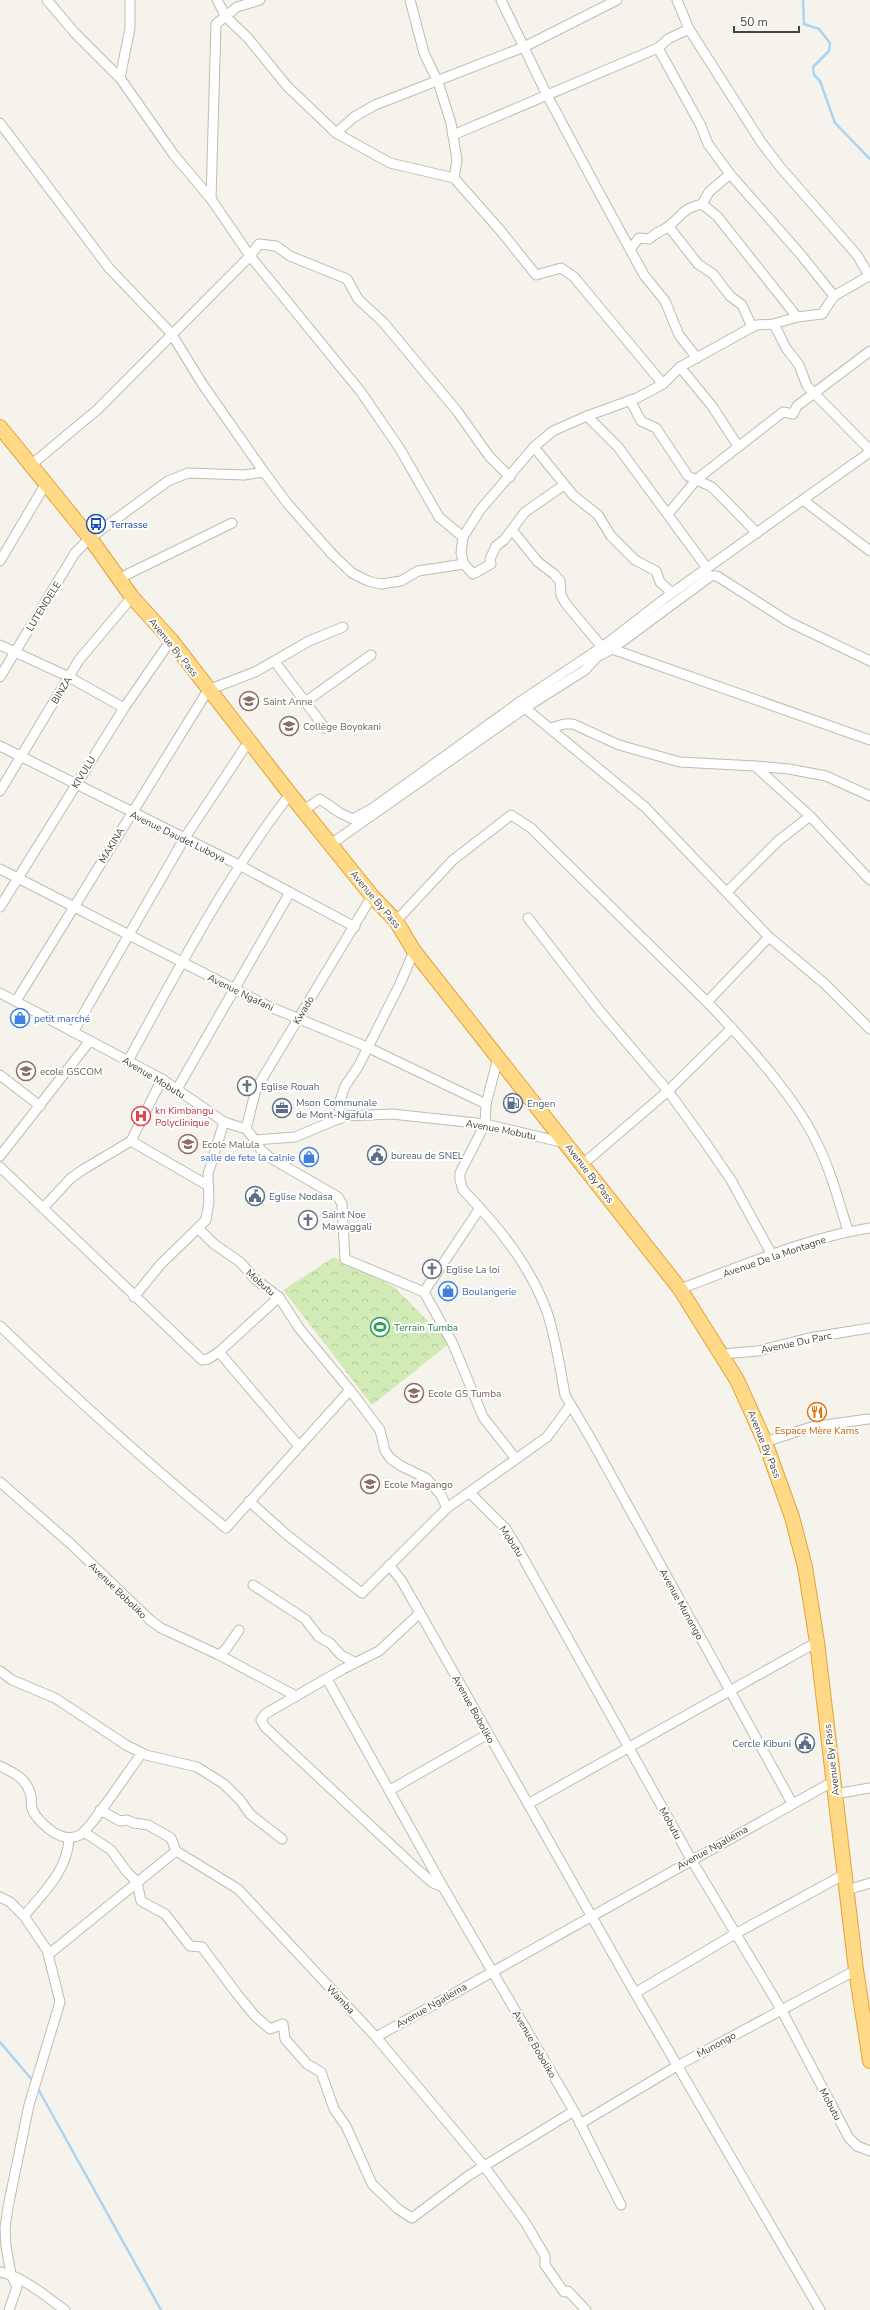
<svg xmlns="http://www.w3.org/2000/svg" width="870" height="2310" viewBox="0 0 870 2310" font-family="'Nunito Sans',sans-serif">
	<style>
		.park { fill: url(#park-crowns) }
		.lines { fill: none; stroke-linecap: round; stroke-linejoin: round }
		.stream { stroke: #a9d4f2; stroke-width: 2.5 }
		.minor-casing { stroke: #c2bbae; stroke-width: 11 }
		.trunk-casing { stroke: #e0a43c; stroke-width: 16 }
		.minor { stroke: #fff; stroke-width: 9 }
		.trunk { stroke: #ffd985; stroke-width: 14 }
		.labels { text-anchor: middle; stroke-width: 4; stroke-linejoin: round; paint-order: stroke }
		.transit-label { font-size: 10px; fill: #164399; stroke: #fff; text-anchor: start }
		.street-label { font-size: 10px; fill: #4b4439; stroke: #fff }
		.education-label { font-size: 10px; fill: #785e54; stroke: #fff; text-anchor: start }
		.shop-label { font-size: 10px; fill: #366cbe; stroke: #fff; text-anchor: start }
		.worship-label { font-size: 10px; fill: #5b616d; stroke: #fff; text-anchor: start }
		.service-label { font-size: 10px; fill: #4e5e75; stroke: #fff; text-anchor: start }
		.health-label { font-size: 10px; fill: #be3a42; stroke: #fff; text-anchor: start }
		.leisure-label { font-size: 10px; fill: #27864d; stroke: #fff; text-anchor: start }
		.food-label { font-size: 10px; fill: #c56008; stroke: #fff }
	</style>
	<defs>
		<pattern id="park-crowns" width="20" height="18" patternUnits="userSpaceOnUse"><rect width="20" height="18" fill="#d2eab5"/><path d="M2 6a3 3 0 1 1 6 0M12 15a3 3 0 1 1 6 0" fill="none" stroke="#b6ca9c"/></pattern>
	</defs>
	<rect width="100%" height="100%" fill="#f6f3ec"/>
	<path class="park" d="M334,1257L394,1287L450,1343L372,1405L283,1290Z"/>
	<g class="lines">
		<g class="stream">
			<path d="M803,0L804,24L819,29L830,43L829,51L813,67L814,75L820,81L835,123L870,159"/>
			<path d="M0,2042L33,2081"/>
			<path d="M37,2087L161,2310"/>
		</g>
		<g class="minor-casing">
			<g id="minor">
				<path d="M47,0L74,32L120,78L174,155L211,199L250,256L361,392L400,449L439,517L463,537"/>
				<path d="M217,0L226,17L248,38L287,86L336,133L390,163L454,178L500,230L536,275L561,268L574,277L663,384"/>
				<path d="M410,0L424,53L438,82L451,123L457,160L454,178"/>
				<path d="M501,0L547,95L595,185L644,275L665,301L679,335L697,358"/>
				<path d="M677,0L689,29L761,142L781,168L857,255L870,277"/>
				<path d="M658,48L701,126L708,144L730,174L802,256L834,296"/>
				<path d="M120,78L130,28V0"/>
				<path d="M0,123L109,268L171,333L203,385L264,472L287,503L332,554L352,573L368,581L381,584L401,581L418,571L464,564"/>
				<path d="M336,133L354,117L375,105L524,47L617,0"/>
				<path d="M453,135L658,48L668,39L689,29"/>
				<path d="M730,174L709,192L702,204L717,216L797,317"/>
				<path d="M211,199L216,24L237,7L260,0"/>
				<path d="M669,227L698,264L713,274L730,296L742,305L752,327"/>
				<path d="M631,248L639,238L649,239C657,231 664,231 670,225C685,213 680,210 702,204"/>
				<path d="M774,324L786,348L799,365L807,386L870,450"/>
				<path d="M680,367L712,406L738,446"/>
				<path d="M630,400L641,421L656,428L688,476L712,487L757,533"/>
				<path d="M587,416L618,447L707,568"/>
				<path d="M534,447L573,495L598,515L611,536L635,560L656,571L660,582L672,593"/>
				<path d="M31,465L98,409L250,256L259,244L276,246L290,256L347,279L358,299L383,322L457,411L489,456L510,477"/>
				<path d="M564,485L525,512L504,540L496,546L490,559L491,564L473,574L464,564L461,553L463,537L480,510L534,447L553,431L587,416L637,398L663,384L680,367L756,325L774,324L797,317L822,314L834,296L869,276"/>
				<path d="M803,500L870,551"/>
				<path d="M668,514L697,479L783,412L793,414L797,406L870,351"/>
				<path d="M512,530L538,562L554,574L560,581L561,595L566,604L602,647"/>
				<path d="M0,561L45,485"/>
				<path d="M120,578L232,523"/>
				<path d="M0,645L69,677L124,708"/>
				<path d="M612,649L870,740"/>
				<path d="M275,662L325,728"/>
				<path d="M0,677L75,553L90,538L168,481L188,473L244,475L264,472"/>
				<path d="M305,702L371,655"/>
				<path d="M525,708L645,807L769,937L825,984L870,1029"/>
				<path d="M551,728L564,724H573L619,745L680,762L755,766L810,816L870,880"/>
				<path d="M0,746L239,865L355,927"/>
				<path d="M755,766L789,769L826,776L870,796"/>
				<path d="M0,791L79,660L132,597"/>
				<path d="M304,810L320,799L340,813L353,819L373,808L521,701L602,647L672,593L870,452"/>
				<path d="M331,844L525,708L585,670L597,657L612,649L711,576H717L789,622L870,661"/>
				<path d="M0,869L268,1006L367,1047L486,1104"/>
				<path d="M727,892L778,841L810,816"/>
				<path d="M0,907L124,708L171,640"/>
				<path d="M528,918L600,1011L668,1091L705,1142L731,1180L772,1255"/>
				<path d="M396,921L453,860L511,815L531,828L707,1002C743,1039 795,1097 817,1143C831,1171 839,1202 848,1231"/>
				<path d="M0,993L162,1079L224,1122L246,1129L255,1140L295,1137L345,1116L392,1114L485,1124L565,1143"/>
				<path d="M16,1001L208,690L255,672L309,641L343,627"/>
				<path d="M707,1002L769,937"/>
				<path d="M73,1032L184,839L249,741"/>
				<path d="M498,1058L486,1104L485,1124L460,1173V1180L463,1190C497,1225 530,1265 547,1312C556,1339 560,1368 565,1395L591,1439L792,1803"/>
				<path d="M128,1061C178,969 227,876 290,794"/>
				<path d="M0,1075L40,1106"/>
				<path d="M177,1089L289,894"/>
				<path d="M340,1119L339,1104L345,1086L358,1067L400,984L414,951"/>
				<path d="M246,1129L256,1089L372,896"/>
				<path d="M255,1140L261,1150L269,1157L338,1197L342,1204L345,1259L424,1292L453,1344L483,1417L516,1459"/>
				<path d="M131,1141L207,1185"/>
				<path d="M0,1156L89,1042"/>
				<path d="M583,1164L668,1091L732,1028"/>
				<path d="M0,1167L202,1360L208,1359L219,1352L279,1297"/>
				<path d="M43,1208L71,1178L84,1169L131,1141L162,1079"/>
				<path d="M199,1229L214,1244L240,1262L255,1279L279,1297L299,1328L350,1390L380,1430L385,1451L390,1458L401,1466L426,1478L441,1495L447,1508"/>
				<path d="M680,1289C742,1266 805,1238 870,1228"/>
				<path d="M424,1292L480,1208"/>
				<path d="M134,1297L160,1265L206,1220L209,1201L208,1174L224,1122"/>
				<path d="M0,1326C73,1396 148,1464 226,1528L350,1390"/>
				<path d="M219,1352L299,1446"/>
				<path d="M722,1354L758,1351L809,1338L870,1328"/>
				<path d="M765,1442L811,1427L868,1419"/>
				<path d="M0,1482L72,1545L150,1620L161,1628L219,1655L296,1696"/>
				<path d="M470,1493L506,1529L517,1547L691,1859L781,2009L849,2138L857,2146L870,2151"/>
				<path d="M249,1501L287,1535L362,1593L447,1508L547,1437L570,1406"/>
				<path d="M389,1565L401,1580L420,1613L635,1993L820,2310"/>
				<path d="M253,1585L305,1619L319,1637L330,1643L341,1655L354,1662"/>
				<path d="M420,1613L379,1651L343,1669L265,1714L261,1720L265,1727L418,1870L433,1883L443,1887"/>
				<path d="M219,1655L226,1649L239,1630"/>
				<path d="M0,1671L12,1680L55,1698L126,1745L146,1755L197,1767L224,1784L240,1800L250,1814L282,1839"/>
				<path d="M327,1679L443,1887L574,2111L621,2205"/>
				<path d="M0,1766C15,1773 27,1779 31,1796C32,1802 30,1806 33,1811C36,1818 43,1824 49,1829C58,1836 69,1841 80,1835C89,1831 132,1766 142,1753"/>
				<path d="M390,1790L488,1734"/>
				<path d="M835,1794L870,1788"/>
				<path d="M528,1804L817,1642"/>
				<path d="M100,1810L120,1821L127,1820L134,1823L148,1825L171,1838L176,1851L238,1889L376,2037L484,2166L525,2222L545,2256V2265L564,2292L568,2291L586,2310"/>
				<path d="M84,1832L111,1850L127,1872L137,1882L141,1901L165,1914L190,1946L202,1947L237,1994L255,2016L270,2029L283,2024L285,2039L307,2064L321,2072L334,2109L346,2126L372,2184L398,2209L412,2218L468,2176L574,2111"/>
				<path d="M847,1890L870,1883"/>
				<path d="M0,1897L10,1902L24,1916L47,1950L60,2002L29,2105L8,2207L5,2228L6,2246L11,2274L17,2287L9,2310"/>
				<path d="M24,1916C44,1892 68,1870 69,1838"/>
				<path d="M49,1954L176,1851"/>
				<path d="M635,1993L735,1934L845,1874"/>
				<path d="M376,2037L834,1781"/>
				<path d="M580,2124L677,2066L856,1970"/>
				<path d="M0,2272C24,2277 45,2296 65,2310"/>
			</g>
		</g>
		<g class="trunk-casing">
			<path id="trunk" d="M0,427L90,538L132,597L171,640L290,794L372,896L396,921L414,951L680,1289L737,1380L765,1442L792,1517L805,1567L817,1642L856,1970L870,2061"/>
		</g>
		<use href="#minor" class="minor"/>
		<use href="#trunk" class="trunk"/>
	</g>
	<defs>
		<g id="bus-ring" transform="scale(1)"><circle r="9.5" fill="#fff" stroke="#1a4fb4" stroke-width="1.5"/><path d="M-5-6H5V4H4V6H2V4H-2V6H-4V4H-5ZM-3.5-4V0h7V-4ZM-3.5 1.2v1.5H-2V1.2ZM2 1.2v1.5H3.5V1.2Z" fill="#1a4fb4"/></g>
		<g id="school-ring" transform="scale(1)"><circle r="9.5" fill="#fff" stroke="#8d6e63" stroke-width="1.5"/><path d="M0-5L7-2L0 1L-7-2ZM-4 1L0 2.5L4 1V4Q0 6-4 4Z" fill="#8d6e63"/></g>
		<g id="shop-ring" transform="scale(1)"><circle r="9.5" fill="#fff" stroke="#3f7fe0" stroke-width="1.5"/><path d="M-5-2.5h2.3a2.7 3.5 0 0 1 5.4 0H5L5.5 6h-11ZM-1.5-2.5h3a1.5 2.3 0 0 0-3 0Z" fill="#3f7fe0"/></g>
		<g id="church-ring" transform="scale(1)"><circle r="9.5" fill="#fff" stroke="#6b7280" stroke-width="1.5"/><path d="M-1.2-6h2.4v3.5h3.3v2.4h-3.3V6h-2.4V-.1h-3.3v-2.4h3.3Z" fill="#6b7280"/></g>
		<g id="fuel-ring" transform="scale(1)"><circle r="9.5" fill="#fff" stroke="#5c6f8a" stroke-width="1.5"/><path d="M-5.5-6h7V0h2V4h1.3V-2.5L3-4.5l.8-.8L6-3V5H2.5V1h-1V6h-7ZM-4.2-4.7v3.2H.2V-4.7Z" fill="#5c6f8a"/></g>
		<g id="office-ring" transform="scale(1)"><circle r="9.5" fill="#fff" stroke="#5c6f8a" stroke-width="1.5"/><path d="M-6-3h4V-5.5h4V-3h4V5H-6ZM-1-4.5V-3h2v-1.5ZM-6 0V1H6V0Z" fill="#5c6f8a"/></g>
		<g id="hospital-ring" transform="scale(1)"><circle r="9.5" fill="#fff" stroke="#e0444e" stroke-width="1.5"/><path d="M-5-5h3v3.5h4V-5h3V5h-3V1.5h-4V5h-3Z" fill="#e0444e"/></g>
		<g id="civic-ring" transform="scale(1)"><circle r="9.5" fill="#fff" stroke="#5c6f8a" stroke-width="1.5"/><path d="M-.6-6.5H3V-4.5H.6V-3L4-1V1h2V6H-6V1h2V-1L-.6-3ZM-1.2 2.5V6h2.4V2.5Z" fill="#5c6f8a"/></g>
		<g id="stadium-ring" transform="scale(1)"><circle r="9.5" fill="#fff" stroke="#2e9e5b" stroke-width="1.5"/><path d="M0-5a6.5 5 0 1 0 0 10a6.5 5 0 1 0 0-10ZM-3.5-1.8h7v3.6h-7Z" fill="#2e9e5b"/></g>
		<g id="restaurant-ring" transform="scale(1)"><circle r="9.5" fill="#fff" stroke="#e8710a" stroke-width="1.5"/><path d="M-5-6h1v4h1v-4h1v4h1v-4h1v5L-1.5 .5V6h-2V.5L-5-1ZM5-6V6H3V1.5H1.5Q1.5-4 5-6Z" fill="#e8710a"/></g>
	</defs>
	<g fill-rule="evenodd">
		<use href="#bus-ring" x="96" y="524"/>
		<use href="#school-ring" x="249" y="701"/>
		<use href="#school-ring" x="289" y="726"/>
		<use href="#shop-ring" x="20" y="1018"/>
		<use href="#school-ring" x="26" y="1071"/>
		<use href="#church-ring" x="247" y="1086"/>
		<use href="#fuel-ring" x="513" y="1103"/>
		<use href="#office-ring" x="282" y="1108"/>
		<use href="#hospital-ring" x="141" y="1116"/>
		<use href="#school-ring" x="188" y="1144"/>
		<use href="#civic-ring" x="377" y="1155"/>
		<use href="#shop-ring" x="309" y="1157"/>
		<use href="#civic-ring" x="255" y="1196"/>
		<use href="#church-ring" x="308" y="1220"/>
		<use href="#church-ring" x="432" y="1269"/>
		<use href="#shop-ring" x="448" y="1291"/>
		<use href="#stadium-ring" x="380" y="1327"/>
		<use href="#school-ring" x="414" y="1393"/>
		<use href="#restaurant-ring" x="817" y="1412"/>
		<use href="#school-ring" x="370" y="1484"/>
		<use href="#civic-ring" x="805" y="1743"/>
	</g>
	<g class="labels">
		<g class="transit-label">
			<text x="110" y="528">Terrasse</text>
		</g>
		<g class="street-label">
			<text transform="translate(43 606) rotate(-58)" y="4">LUTENDELE</text>
			<text transform="translate(174 647) rotate(51)" y="4">Avenue By Pass</text>
			<text transform="translate(61 690) rotate(-59)" y="4">BINZA</text>
			<text transform="translate(83 772) rotate(-58)" y="4">KIVULU</text>
			<text transform="translate(178 836) rotate(26)" y="4">Avenue Daudet Luboya</text>
			<text transform="translate(111 845) rotate(-59)" y="4">MAKINA</text>
			<text transform="translate(376 899) rotate(50)" y="4">Avenue By Pass</text>
			<text transform="translate(241 992) rotate(26)" y="4">Avenue Ngafani</text>
			<text transform="translate(303 1010) rotate(-59)" y="4">Kwado</text>
			<text transform="translate(154 1077) rotate(31)" y="4">Avenue Mobutu</text>
			<text transform="translate(501 1129) rotate(11)" y="4">Avenue Mobutu</text>
			<text transform="translate(590 1173) rotate(52)" y="4">Avenue By Pass</text>
			<text transform="translate(774 1256) rotate(-19)" y="4">Avenue De la Montagne</text>
			<text transform="translate(261 1282) rotate(41)" y="4">Mobutu</text>
			<text transform="translate(796 1342) rotate(-12)" y="4">Avenue Du Parc</text>
			<text transform="translate(765 1444) rotate(68)" y="4">Avenue By Pass</text>
			<text transform="translate(512 1541) rotate(56)" y="4">Mobutu</text>
			<text transform="translate(118 1590) rotate(44)" y="4">Avenue Boboliko</text>
			<text transform="translate(682 1604) rotate(61)" y="4">Avenue Munongo</text>
			<text transform="translate(474 1709) rotate(61)" y="4">Avenue Boboliko</text>
			<text transform="translate(831 1760) rotate(-97)" y="4">Avenue By Pass</text>
			<text transform="translate(671 1823) rotate(61)" y="4">Mobutu</text>
			<text transform="translate(712 1847) rotate(-29)" y="4">Avenue Ngaliema</text>
			<text transform="translate(341 1999) rotate(46)" y="4">Wamba</text>
			<text transform="translate(431 2005) rotate(-30)" y="4">Avenue Ngaliema</text>
			<text transform="translate(535 2044) rotate(60)" y="4">Avenue Boboliko</text>
			<text transform="translate(716 2044) rotate(-29)" y="4">Munongo</text>
			<text transform="translate(831 2104) rotate(62)" y="4">Mobutu</text>
		</g>
		<g class="education-label">
			<text x="263" y="705">Saint Anne</text>
			<text x="303" y="730">Collège Boyokani</text>
			<text x="40" y="1075">ecole GSCOM</text>
			<text x="202" y="1148">Ecole Malula</text>
			<text x="428" y="1397">Ecole GS Tumba</text>
			<text x="384" y="1488">Ecole Magango</text>
		</g>
		<g class="shop-label">
			<text x="34" y="1022">petit marché</text>
			<text x="295" y="1161" text-anchor="end">salle de fete la calnie</text>
			<text x="462" y="1295">Boulangerie</text>
		</g>
		<g class="worship-label">
			<text x="261" y="1090">Eglise Rouah</text>
			<text x="322" y="1218">Saint Noe<tspan x="322" dy="12">Mawaggali</tspan></text>
			<text x="446" y="1273">Eglise La loi</text>
		</g>
		<g class="service-label">
			<text x="296" y="1106">Mson Communale<tspan x="296" dy="12">de Mont-Ngafula</tspan></text>
			<text x="527" y="1107">Engen</text>
			<text x="391" y="1159">bureau de SNEL</text>
			<text x="269" y="1200">Eglise Nodasa</text>
			<text x="791" y="1747" text-anchor="end">Cercle Kibuni</text>
		</g>
		<g class="health-label">
			<text x="155" y="1114">kn Kimbangu<tspan x="155" dy="12">Polyclinique</tspan></text>
		</g>
		<g class="leisure-label">
			<text x="394" y="1331">Terrain Tumba</text>
		</g>
		<g class="food-label">
			<text x="817" y="1434">Espace Mère Kams</text>
		</g>
	</g>
	<path d="M734 26v6h65v-6" fill="none" stroke="#4b4439" stroke-width="2"/>
	<text x="740" y="26" font-size="12" fill="#4b4439" stroke="#ffffff" stroke-width="3" paint-order="stroke">50 m</text>
</svg>
